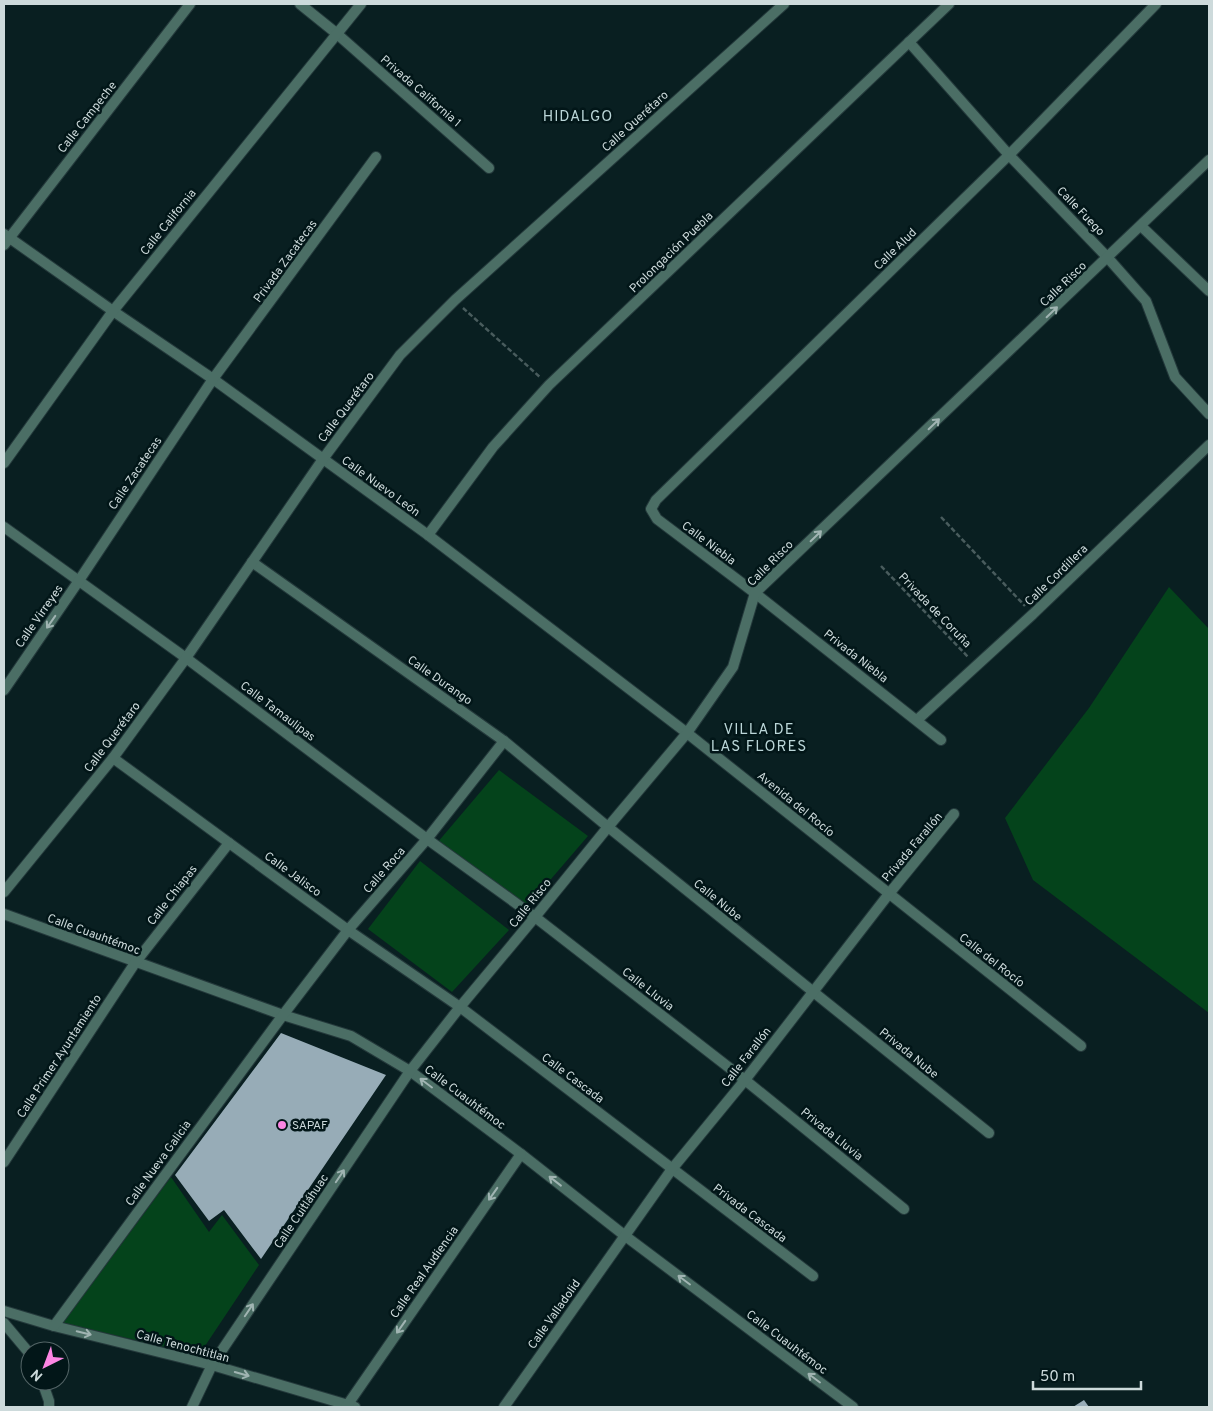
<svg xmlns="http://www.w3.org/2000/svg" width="1213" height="1411" viewBox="0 0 1213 1411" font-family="Overpass,sans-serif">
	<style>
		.green { fill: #04431b }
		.building { fill: #97acb7 }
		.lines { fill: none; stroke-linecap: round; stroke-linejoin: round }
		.street-casing { stroke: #24393b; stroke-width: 12 }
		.path { stroke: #495c5d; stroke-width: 2.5; stroke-dasharray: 5 2.5; stroke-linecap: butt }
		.street { stroke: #4b6e65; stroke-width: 10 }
		.oneway { stroke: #a0b4b2 }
		.poi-dot { fill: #fc86e3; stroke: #021618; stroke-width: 2 }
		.labels { text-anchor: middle; stroke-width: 5; stroke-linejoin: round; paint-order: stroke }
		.street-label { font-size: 12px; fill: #cddadb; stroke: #021618 }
		.poi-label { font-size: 12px; fill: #cddadb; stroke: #021618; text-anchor: start }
		.quarter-label { font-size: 15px; letter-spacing: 1px; fill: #bbd6d8; stroke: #021618 }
	</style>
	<rect width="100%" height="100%" fill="#091f21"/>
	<g class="green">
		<path d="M1169,587L1209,629V1013L1033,880L1005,818L1089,708Z"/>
		<path d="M499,770L588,836L527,907L437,843Z"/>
		<path d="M420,861L509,930L452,992L368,929Z"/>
		<path d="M171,1177L209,1232L222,1215L259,1265L199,1355L63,1323Z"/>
	</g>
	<g class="building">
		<path d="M281,1033L386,1075L261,1259L224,1210L209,1221L175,1175Z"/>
		<path d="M1084,1400L1089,1407H1073Z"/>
	</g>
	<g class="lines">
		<g class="street-casing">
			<g id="street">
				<path d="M300,4L336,33L489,168"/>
				<path d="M909,42L1009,155L1108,258L1146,301L1175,377L1209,414"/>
				<path d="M1141,226L1209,291"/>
				<path d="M4,234L113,311L213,379L428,535L687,733L1081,1046"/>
				<path d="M4,245L190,4"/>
				<path d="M4,463L113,311L361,4"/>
				<path d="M4,527L186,658L427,839L535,917L745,1080L904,1209"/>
				<path d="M428,535L493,447L549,385L949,4"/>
				<path d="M252,562L504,741L608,827L989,1133"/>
				<path d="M4,690L78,582L213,379L376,157"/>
				<path d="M917,720L1033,614L1209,445"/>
				<path d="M941,740L755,593L657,519L651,509L656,500L1009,155L1156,4"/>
				<path d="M113,758L348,930L460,1007L813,1276"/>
				<path d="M4,892L113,758L186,658L323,459L400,355L455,300L784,4"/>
				<path d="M4,914L283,1015L351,1036L410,1071L521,1154L624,1235L853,1407"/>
				<path d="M4,1162L135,963L229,843"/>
				<path d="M4,1311L54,1326L212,1365L355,1407"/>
				<path d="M4,1323L30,1354"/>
				<path d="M54,1326L283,1015L348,930L427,839L504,741"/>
				<path d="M42,1381L49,1401V1407"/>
				<path d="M192,1407L212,1365L410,1071L460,1007L535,917L608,827L687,733L733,667L755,593L1209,160"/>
				<path d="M346,1407L521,1154"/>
				<path d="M504,1407L672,1169L745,1080L888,895L954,814"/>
			</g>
		</g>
		<g class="path">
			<path d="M463,308L541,378"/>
			<path d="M941,517L1025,606"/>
			<path d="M881,566L969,658"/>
		</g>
		<use href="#street" class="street"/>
	</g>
	<defs><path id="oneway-shaft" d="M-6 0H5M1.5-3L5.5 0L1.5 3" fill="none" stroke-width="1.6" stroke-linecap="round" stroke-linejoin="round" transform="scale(1.25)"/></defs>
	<g class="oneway">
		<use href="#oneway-shaft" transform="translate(1052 312) rotate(-44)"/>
		<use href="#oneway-shaft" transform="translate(934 424) rotate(-44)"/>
		<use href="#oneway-shaft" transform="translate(816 536) rotate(-44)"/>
		<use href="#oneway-shaft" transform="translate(51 622) rotate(125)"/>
		<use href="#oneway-shaft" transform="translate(426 1083) rotate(-143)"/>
		<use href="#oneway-shaft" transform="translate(340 1176) rotate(-56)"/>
		<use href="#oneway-shaft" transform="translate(555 1181) rotate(-142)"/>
		<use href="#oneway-shaft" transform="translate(493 1194) rotate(125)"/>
		<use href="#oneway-shaft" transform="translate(684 1280) rotate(-143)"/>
		<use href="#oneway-shaft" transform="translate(249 1310) rotate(-56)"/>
		<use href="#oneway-shaft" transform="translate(401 1327) rotate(125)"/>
		<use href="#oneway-shaft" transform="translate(84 1333) rotate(14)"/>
		<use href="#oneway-shaft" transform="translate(242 1374) rotate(16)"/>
		<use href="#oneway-shaft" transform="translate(814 1378) rotate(-143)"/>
	</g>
	<circle class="poi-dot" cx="282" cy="1125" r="5"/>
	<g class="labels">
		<g class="street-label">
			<text transform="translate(421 91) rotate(41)" y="4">Privada California 1</text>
			<text transform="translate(87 117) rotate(-52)" y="4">Calle Campeche</text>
			<text transform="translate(635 121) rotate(-42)" y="4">Calle Querétaro</text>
			<text transform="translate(1081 211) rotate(46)" y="4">Calle Fuego</text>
			<text transform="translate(168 222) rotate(-51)" y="4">Calle California</text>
			<text transform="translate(895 249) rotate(-44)" y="4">Calle Alud</text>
			<text transform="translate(671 252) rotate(-44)" y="4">Prolongación Puebla</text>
			<text transform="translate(285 261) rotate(-54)" y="4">Privada Zacatecas</text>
			<text transform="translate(1063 284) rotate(-44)" y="4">Calle Risco</text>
			<text transform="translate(346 407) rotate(-53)" y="4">Calle Querétaro</text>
			<text transform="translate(135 473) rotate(-56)" y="4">Calle Zacatecas</text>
			<text transform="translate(381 486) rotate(36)" y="4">Calle Nuevo León</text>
			<text transform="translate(709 543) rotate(37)" y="4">Calle Niebla</text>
			<text transform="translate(770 563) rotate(-45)" y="4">Calle Risco</text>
			<text transform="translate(1056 575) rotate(-44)" y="4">Calle Cordillera</text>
			<text transform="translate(935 610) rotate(46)" y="4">Privada de Coruña</text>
			<text transform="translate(39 616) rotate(-55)" y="4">Calle Virreyes</text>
			<text transform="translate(856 656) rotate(38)" y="4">Privada Niebla</text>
			<text transform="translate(440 680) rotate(35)" y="4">Calle Durango</text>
			<text transform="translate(278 711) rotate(37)" y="4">Calle Tamaulipas</text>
			<text transform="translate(112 737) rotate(-53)" y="4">Calle Querétaro</text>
			<text transform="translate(796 804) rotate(39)" y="4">Avenida del Rocío</text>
			<text transform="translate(912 847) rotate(-50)" y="4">Privada Farallón</text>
			<text transform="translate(384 870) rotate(-49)" y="4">Calle Roca</text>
			<text transform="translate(293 874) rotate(36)" y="4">Calle Jalisco</text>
			<text transform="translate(172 895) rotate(-52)" y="4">Calle Chiapas</text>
			<text transform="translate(718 900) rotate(39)" y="4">Calle Nube</text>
			<text transform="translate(530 903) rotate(-51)" y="4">Calle Risco</text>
			<text transform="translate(94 934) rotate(20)" y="4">Calle Cuauhtémoc</text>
			<text transform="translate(992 960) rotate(38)" y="4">Calle del Rocío</text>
			<text transform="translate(648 989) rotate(38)" y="4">Calle Lluvia</text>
			<text transform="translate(909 1053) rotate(39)" y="4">Privada Nube</text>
			<text transform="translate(59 1056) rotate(-57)" y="4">Calle Primer Ayuntamiento</text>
			<text transform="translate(746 1057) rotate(-52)" y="4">Calle Farallón</text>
			<text transform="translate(573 1078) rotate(37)" y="4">Calle Cascada</text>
			<text transform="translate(465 1097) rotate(37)" y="4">Calle Cuauhtémoc</text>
			<text transform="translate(832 1134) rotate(39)" y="4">Privada Lluvia</text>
			<text transform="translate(158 1163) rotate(-54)" y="4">Calle Nueva Galicia</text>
			<text transform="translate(301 1211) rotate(-56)" y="4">Calle Cuitláhuac</text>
			<text transform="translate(750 1213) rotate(37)" y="4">Privada Cascada</text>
			<text transform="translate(424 1272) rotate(-55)" y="4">Calle Real Audiencia</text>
			<text transform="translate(554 1314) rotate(-55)" y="4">Calle Valladolid</text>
			<text transform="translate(787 1342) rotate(37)" y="4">Calle Cuauhtémoc</text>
			<text transform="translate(183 1346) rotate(15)" y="4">Calle Tenochtitlan</text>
		</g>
		<g class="poi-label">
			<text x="292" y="1129">SAPAF</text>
		</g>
		<g class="quarter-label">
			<text x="578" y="121">HIDALGO</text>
			<text x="759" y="734">VILLA DE<tspan x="759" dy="17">LAS FLORES</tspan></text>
		</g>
	</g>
	<rect width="1213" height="1411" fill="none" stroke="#cddadb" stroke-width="10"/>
	<g transform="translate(45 1366) rotate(222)"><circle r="24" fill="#021618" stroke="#536466"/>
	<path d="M0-4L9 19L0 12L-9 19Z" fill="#fc86e3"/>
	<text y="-8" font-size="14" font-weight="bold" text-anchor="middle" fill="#cddadb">N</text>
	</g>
	<path d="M1033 1381v8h108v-8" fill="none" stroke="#cddadb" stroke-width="2.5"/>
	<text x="1040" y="1381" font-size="15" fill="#cddadb" stroke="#021618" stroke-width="4" paint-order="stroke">50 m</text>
</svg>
